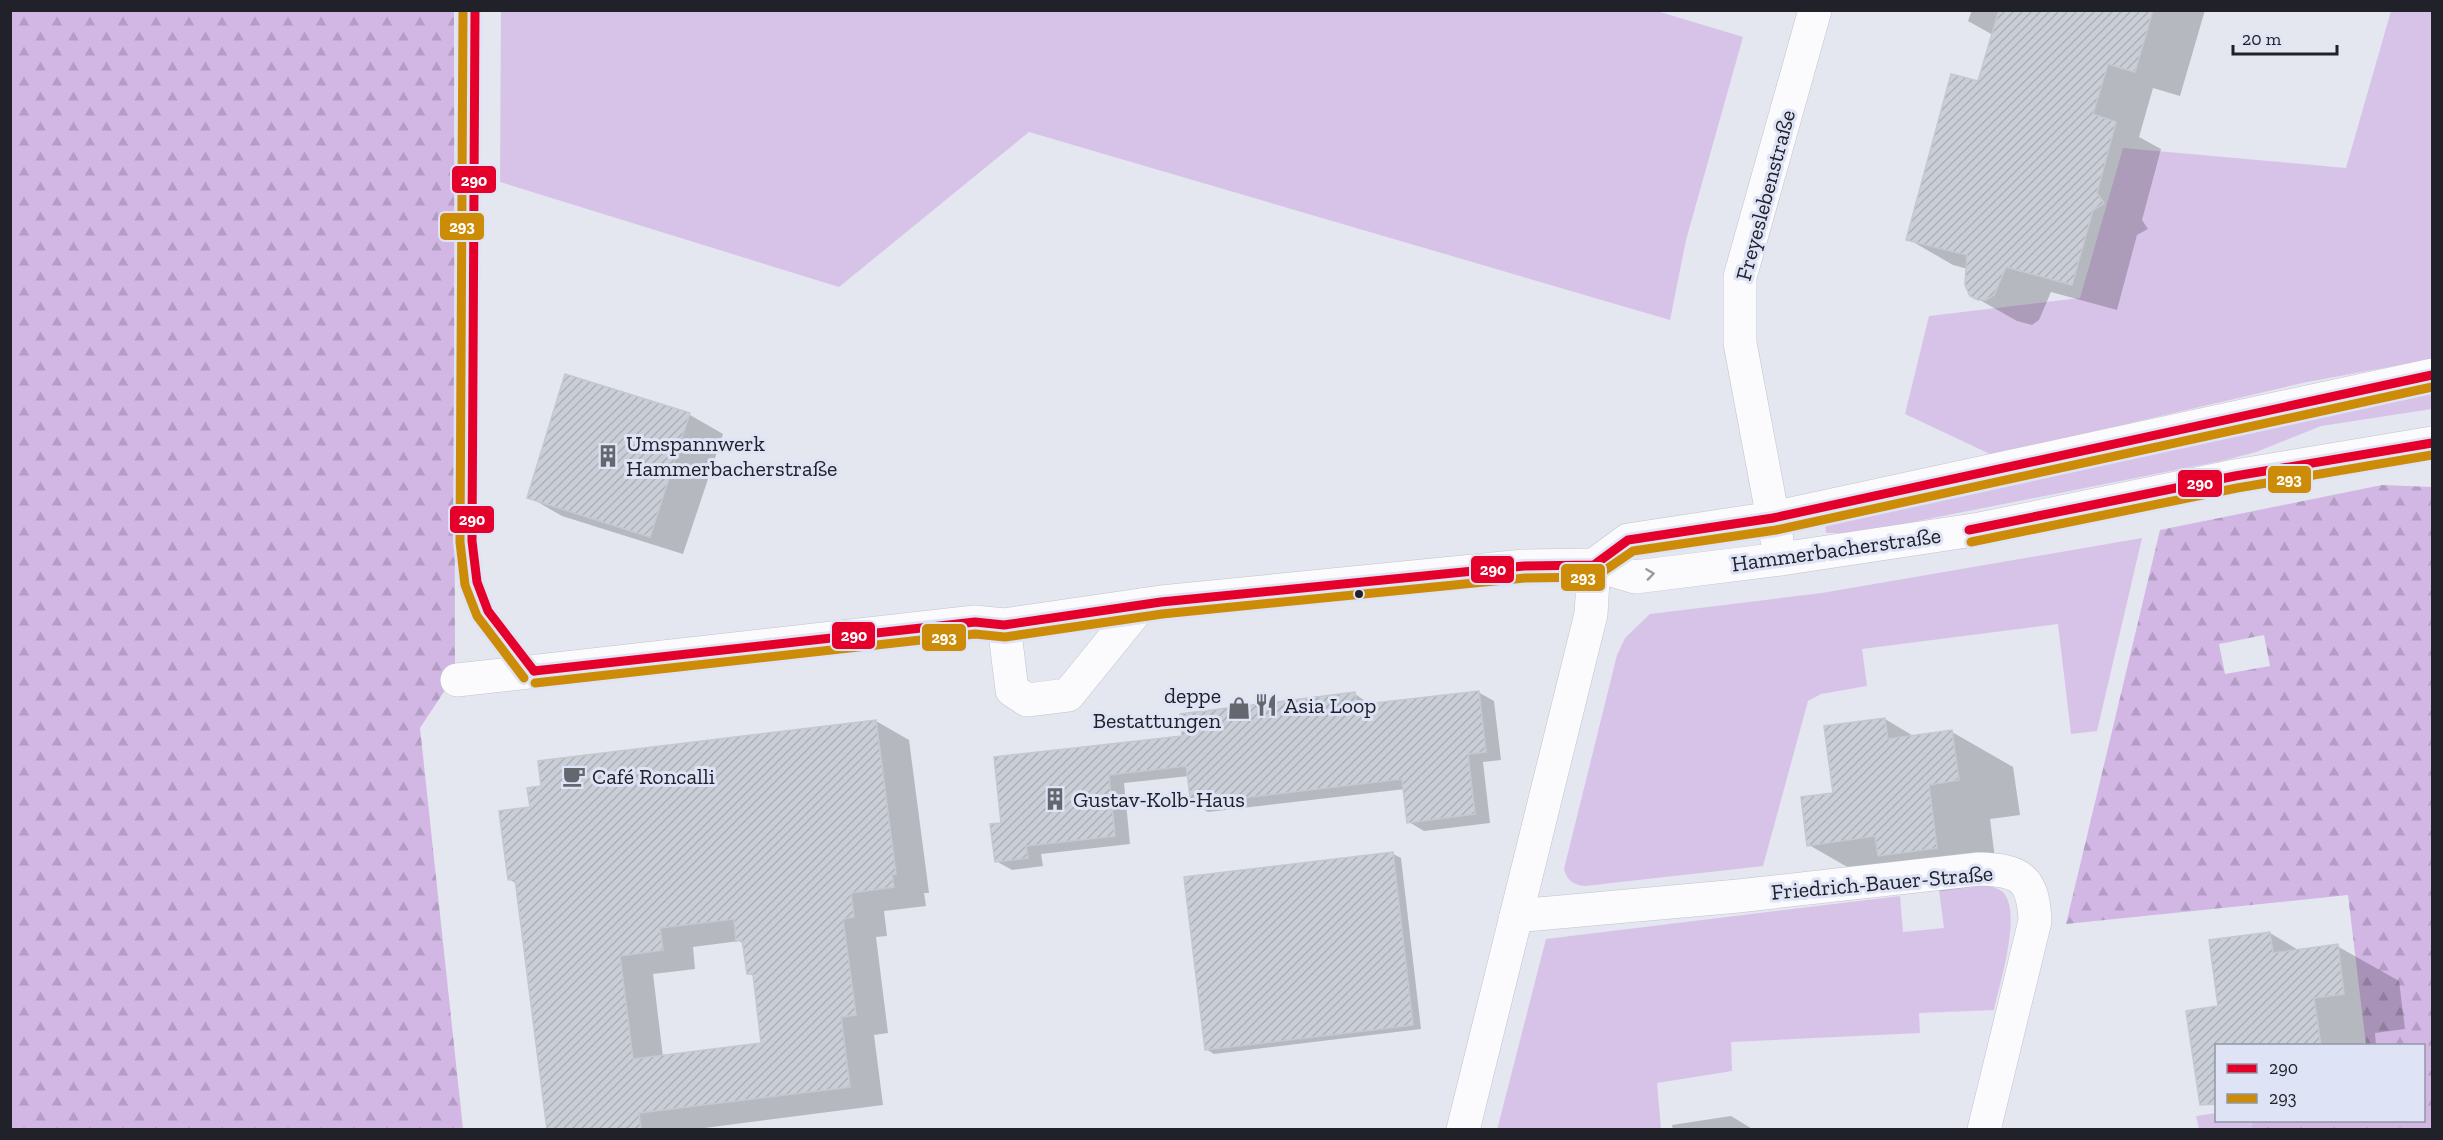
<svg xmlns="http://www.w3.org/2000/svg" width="2443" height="1140" viewBox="0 0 2443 1140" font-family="'Zilla Slab',serif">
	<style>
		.grass { fill: #d8c3e8 }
		.forest { fill: url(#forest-firs); fill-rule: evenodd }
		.shadow { fill: #0003; fill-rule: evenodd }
		.building { fill: url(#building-hatch); stroke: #c5c8d0; stroke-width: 1.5; fill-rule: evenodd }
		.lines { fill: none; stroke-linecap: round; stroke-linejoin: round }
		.minor-casing { stroke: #c1c3cb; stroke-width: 34 }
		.minor { stroke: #fbfbfd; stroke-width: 33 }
		.bus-1-casing { stroke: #dee3f6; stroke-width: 14 }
		.bus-2-casing { stroke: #dee3f6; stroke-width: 14 }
		.bus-1 { stroke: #e4002b; stroke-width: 9 }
		.bus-2 { stroke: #cc8c08; stroke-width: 9 }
		.oneway { stroke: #99999e }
		.bus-dot { fill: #212229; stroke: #dee3f6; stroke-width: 2 }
		.labels { text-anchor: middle; stroke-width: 6; stroke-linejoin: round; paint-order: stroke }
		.street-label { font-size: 22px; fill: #212229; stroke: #dee3f6 }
		.poi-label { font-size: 22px; fill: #212229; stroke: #dee3f6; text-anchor: start }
		.line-badge { stroke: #dee3f6; stroke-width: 2 }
		.badge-label { font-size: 16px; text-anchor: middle; font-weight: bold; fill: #fff }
	</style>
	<defs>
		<pattern id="forest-firs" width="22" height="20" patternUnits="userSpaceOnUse" patternTransform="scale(1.5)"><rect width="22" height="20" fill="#d2b7e5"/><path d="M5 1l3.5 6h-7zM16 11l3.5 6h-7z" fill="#b49dc4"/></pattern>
		<pattern id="building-hatch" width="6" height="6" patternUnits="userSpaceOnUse" patternTransform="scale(1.5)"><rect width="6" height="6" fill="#caced6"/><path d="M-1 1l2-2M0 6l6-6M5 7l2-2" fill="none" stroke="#adb1b8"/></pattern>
	</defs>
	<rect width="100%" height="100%" fill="#e4e6f0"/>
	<g class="grass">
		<path d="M1657,11L1743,37L1686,240L1670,320L1029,132L839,287L500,182L501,11Z"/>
		<path d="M2391,11H2432V359L2307,382L1992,455L1905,414L1929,316L2080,298L2123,148L2346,168Z"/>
		<path d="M2432,393V409L2321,426L2256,452L2221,461L1857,533H1826L1825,524Z"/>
		<path d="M2142,538L2097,731L2071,734L2058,624L1862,649L1867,686L1821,694L1808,701L1763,866L1585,886C1573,885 1567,880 1564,869L1617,655L1625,638L1650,614L1822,593Z"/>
		<path d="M1981,885C1987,886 1995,887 2000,890C2025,905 1999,985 1994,1010L1919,1013L1920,1033L1731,1042L1732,1071L1657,1083L1661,1129L1497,1130L1546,939L1900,896L1903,932L1944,928L1939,890Z"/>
		<path d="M2216,1113V1120L2252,1121L2251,1129H2199L2196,1116Z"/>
	</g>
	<g class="forest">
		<path d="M10,11H454L455,675L420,728L463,1129H11Z"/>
		<path d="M2382,485L2432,487V1129H2251L2252,1121L2424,1120V1046L2366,1045L2348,895L2066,924L2160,530ZM2264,635L2270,666L2225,674L2219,644Z"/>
	</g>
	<g class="shadow">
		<path d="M1972,10H2205L2180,96L2153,88L2139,137L2161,149L2142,220L2148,229L2137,235L2117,310L2051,292L2039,320L2032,325L2017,321L1971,295L1968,269L1953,265L1908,239L1979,82L1993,35L1968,21Z"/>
		<path d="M566,376L690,415L723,434L683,554L562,516L529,497Z"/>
		<path d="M1478,692L1494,701L1501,760L1483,762L1490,823L1424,831L1409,822L1405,789L1208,812L1192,803L1189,776L1124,783L1130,844L1041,854L1043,866L1012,870L996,861L1003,824L1184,737L1355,694L1371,705Z"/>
		<path d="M1885,719L1915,737L1952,732L2013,767L2020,815L1990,819L1998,883L1941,891L1912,874L1870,880L1809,845L1835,794Z"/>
		<path d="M876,721L909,740L929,893H924L926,906L884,911L887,936L876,937L888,1033L874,1035L883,1105L689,1130H549L517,884L509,879L531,809ZM739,941L744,944L748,973L755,977L763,1045L663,1057L653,974L695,969L693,947Z"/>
		<path d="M1393,854L1401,858L1421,1029L1214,1054L1206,1049Z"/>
		<path d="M2270,933L2300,951L2337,946L2399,981L2405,1029L2375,1033L2376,1046H2216L2195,1058L2220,1008Z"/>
		<path d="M1731,1116L1754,1130H1673L1672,1125Z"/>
	</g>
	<g class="building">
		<path d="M1999,10H2153L2135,72L2108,64L2093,114L2116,122L2097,193L2104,203L2093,210L2072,285L2006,267L1994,295L1986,300H1978L1970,296L1965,285L1967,255L1906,240L1951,74L1978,81Z"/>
		<path d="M565,374L690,413L650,537L527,498Z"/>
		<path d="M1479,691L1486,752L1468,754L1475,814L1407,823L1402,779L1191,804L1186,766L1109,775L1115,836L1026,846L1028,858L995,862L990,824L1001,823L994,757L1182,736L1180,714L1355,692L1357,705Z"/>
		<path d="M1885,718L1888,739L1952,730L1959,780L1929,785L1937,848L1878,856L1875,836L1807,846L1801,797L1833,793L1824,726Z"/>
		<path d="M876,720L896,874L892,875L894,887L851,893L854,917L843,919L856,1015L841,1017L850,1087L639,1113L641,1130H547L515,879L508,880L499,811L530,807L527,788L541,786L538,761ZM734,919L736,941L742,940L747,974H753L761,1043L633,1059L620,956L663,950L660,928Z"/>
		<path d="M1393,852L1413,1025L1205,1050L1184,877Z"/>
		<path d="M2270,932L2273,953L2338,944L2344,994L2314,998L2321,1046H2217V1104L2200,1105L2186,1011L2218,1006L2209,940Z"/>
	</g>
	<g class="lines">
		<g class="minor-casing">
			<g id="minor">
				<path d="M1777,540L1740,343V277L1815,10"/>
				<path d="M1594,565L1628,540L1773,518L2432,375"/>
				<path d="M1004,625L1012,690L1027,700L1068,695L1141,605"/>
				<path d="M457,680L975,622L1004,625L1161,602L1524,566L1594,565L1635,577L1781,559L1980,529L2235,476L2432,443"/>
				<path d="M1516,916L1738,896L1979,869C2021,870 2033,878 2035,921L1984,1130"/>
				<path d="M1463,1130L1591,614L1594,565"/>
			</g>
		</g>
		<use href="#minor" class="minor"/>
		<g class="bus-1-casing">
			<g id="bus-1">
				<path d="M475,10L472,541L477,582L488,611L534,671"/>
				<path d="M1969,530L2235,476L2432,443"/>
				<path d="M534,671L975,622L1004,625L1161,602L1524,566L1594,565L1628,540L1773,518L2432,375"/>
			</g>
		</g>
		<g class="bus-2-casing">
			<g id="bus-2">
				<path d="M463,10L460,542L465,585L477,616L524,678"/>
				<path d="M1971,542L2237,488L2432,455"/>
				<path d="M535,683L975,634L1005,637L1162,614L1525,578L1595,577L1633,551L1776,530L2432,387"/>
			</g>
		</g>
		<use href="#bus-1" class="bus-1"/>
		<use href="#bus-2" class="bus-2"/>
	</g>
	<defs><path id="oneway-chevron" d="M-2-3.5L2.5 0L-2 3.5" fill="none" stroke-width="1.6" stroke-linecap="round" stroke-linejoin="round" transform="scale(1.5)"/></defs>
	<use class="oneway" href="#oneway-chevron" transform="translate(1650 574) rotate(-8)"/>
	<defs>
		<g id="building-bare" transform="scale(1.8)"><path d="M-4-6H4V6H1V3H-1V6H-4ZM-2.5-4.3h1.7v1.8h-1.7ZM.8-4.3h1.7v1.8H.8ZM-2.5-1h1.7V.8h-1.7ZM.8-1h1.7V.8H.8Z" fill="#65676f" stroke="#dee3f6" stroke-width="2.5" paint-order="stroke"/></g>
		<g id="restaurant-bare" transform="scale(1.8)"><path d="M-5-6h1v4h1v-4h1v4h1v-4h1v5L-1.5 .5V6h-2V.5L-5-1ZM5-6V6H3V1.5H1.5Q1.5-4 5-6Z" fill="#65676f" stroke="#dee3f6" stroke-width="2.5" paint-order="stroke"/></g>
		<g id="shop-bare" transform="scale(1.8)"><path d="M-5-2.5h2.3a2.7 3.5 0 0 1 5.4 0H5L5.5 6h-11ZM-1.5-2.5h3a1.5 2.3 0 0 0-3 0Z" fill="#65676f" stroke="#dee3f6" stroke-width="2.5" paint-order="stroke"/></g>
		<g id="cafe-bare" transform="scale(1.8)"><path d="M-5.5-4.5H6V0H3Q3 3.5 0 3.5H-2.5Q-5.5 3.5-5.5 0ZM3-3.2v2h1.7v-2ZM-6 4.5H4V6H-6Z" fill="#65676f" stroke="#dee3f6" stroke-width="2.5" paint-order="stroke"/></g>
	</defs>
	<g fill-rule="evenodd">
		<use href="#building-bare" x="608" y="456"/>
		<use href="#restaurant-bare" x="1266" y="705"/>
		<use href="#shop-bare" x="1239" y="708"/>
		<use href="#cafe-bare" x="574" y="776"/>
		<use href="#building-bare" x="1055" y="799"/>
	</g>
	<circle class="bus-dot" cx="1359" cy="594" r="5"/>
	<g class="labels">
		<g class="street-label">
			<text transform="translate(1765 195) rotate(-75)" y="8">Freyeslebenstraße</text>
			<text transform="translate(1836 549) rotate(-8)" y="8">Hammerbacherstraße</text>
			<text transform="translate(1882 882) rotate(-5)" y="8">Friedrich-Bauer-Straße</text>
		</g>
		<g class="poi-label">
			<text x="626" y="451">Umspannwerk<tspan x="626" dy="25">Hammerbacherstraße</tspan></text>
			<text x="1221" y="703" text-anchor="end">deppe<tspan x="1221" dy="25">Bestattungen</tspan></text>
			<text x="1284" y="713">Asia Loop</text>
			<text x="592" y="784">Café Roncalli</text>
			<text x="1073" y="807">Gustav-Kolb-Haus</text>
		</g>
	</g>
	<g class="line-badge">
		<rect x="451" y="165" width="46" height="29" rx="6" fill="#e4002b"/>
		<rect x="439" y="212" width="46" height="29" rx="6" fill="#cc8c08"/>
		<rect x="2267" y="465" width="45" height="29" rx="6" fill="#cc8c08"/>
		<rect x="2177" y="469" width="46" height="29" rx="6" fill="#e4002b"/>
		<rect x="449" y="505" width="46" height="29" rx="6" fill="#e4002b"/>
		<rect x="1470" y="555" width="45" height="29" rx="6" fill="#e4002b"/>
		<rect x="1560" y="563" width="46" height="29" rx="6" fill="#cc8c08"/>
		<rect x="831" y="621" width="45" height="29" rx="6" fill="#e4002b"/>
		<rect x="921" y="623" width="46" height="29" rx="6" fill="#cc8c08"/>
	</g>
	<g class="badge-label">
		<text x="474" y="186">290</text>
		<text x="462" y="232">293</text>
		<text x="2289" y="485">293</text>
		<text x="2200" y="489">290</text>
		<text x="472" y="525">290</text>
		<text x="1493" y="575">290</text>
		<text x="1583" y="583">293</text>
		<text x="854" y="641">290</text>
		<text x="944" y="643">293</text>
	</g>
	<rect width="2443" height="1140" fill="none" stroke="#212229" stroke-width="24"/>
	<rect x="2215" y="1044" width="210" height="78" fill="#dee3f6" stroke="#9296a4" stroke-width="1.5"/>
	<rect x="2227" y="1064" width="30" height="9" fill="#e4002b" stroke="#9296a4" stroke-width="1.5"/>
	<text x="2269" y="1074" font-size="18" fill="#212229">290</text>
	<rect x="2227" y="1094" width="30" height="9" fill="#cc8c08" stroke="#9296a4" stroke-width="1.5"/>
	<text x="2269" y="1104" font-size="18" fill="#212229">293</text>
	<path d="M2233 45v9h104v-9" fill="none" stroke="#212229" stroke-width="3"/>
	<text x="2242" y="45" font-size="18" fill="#212229" stroke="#dee3f6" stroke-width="4.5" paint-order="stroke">20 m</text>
</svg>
